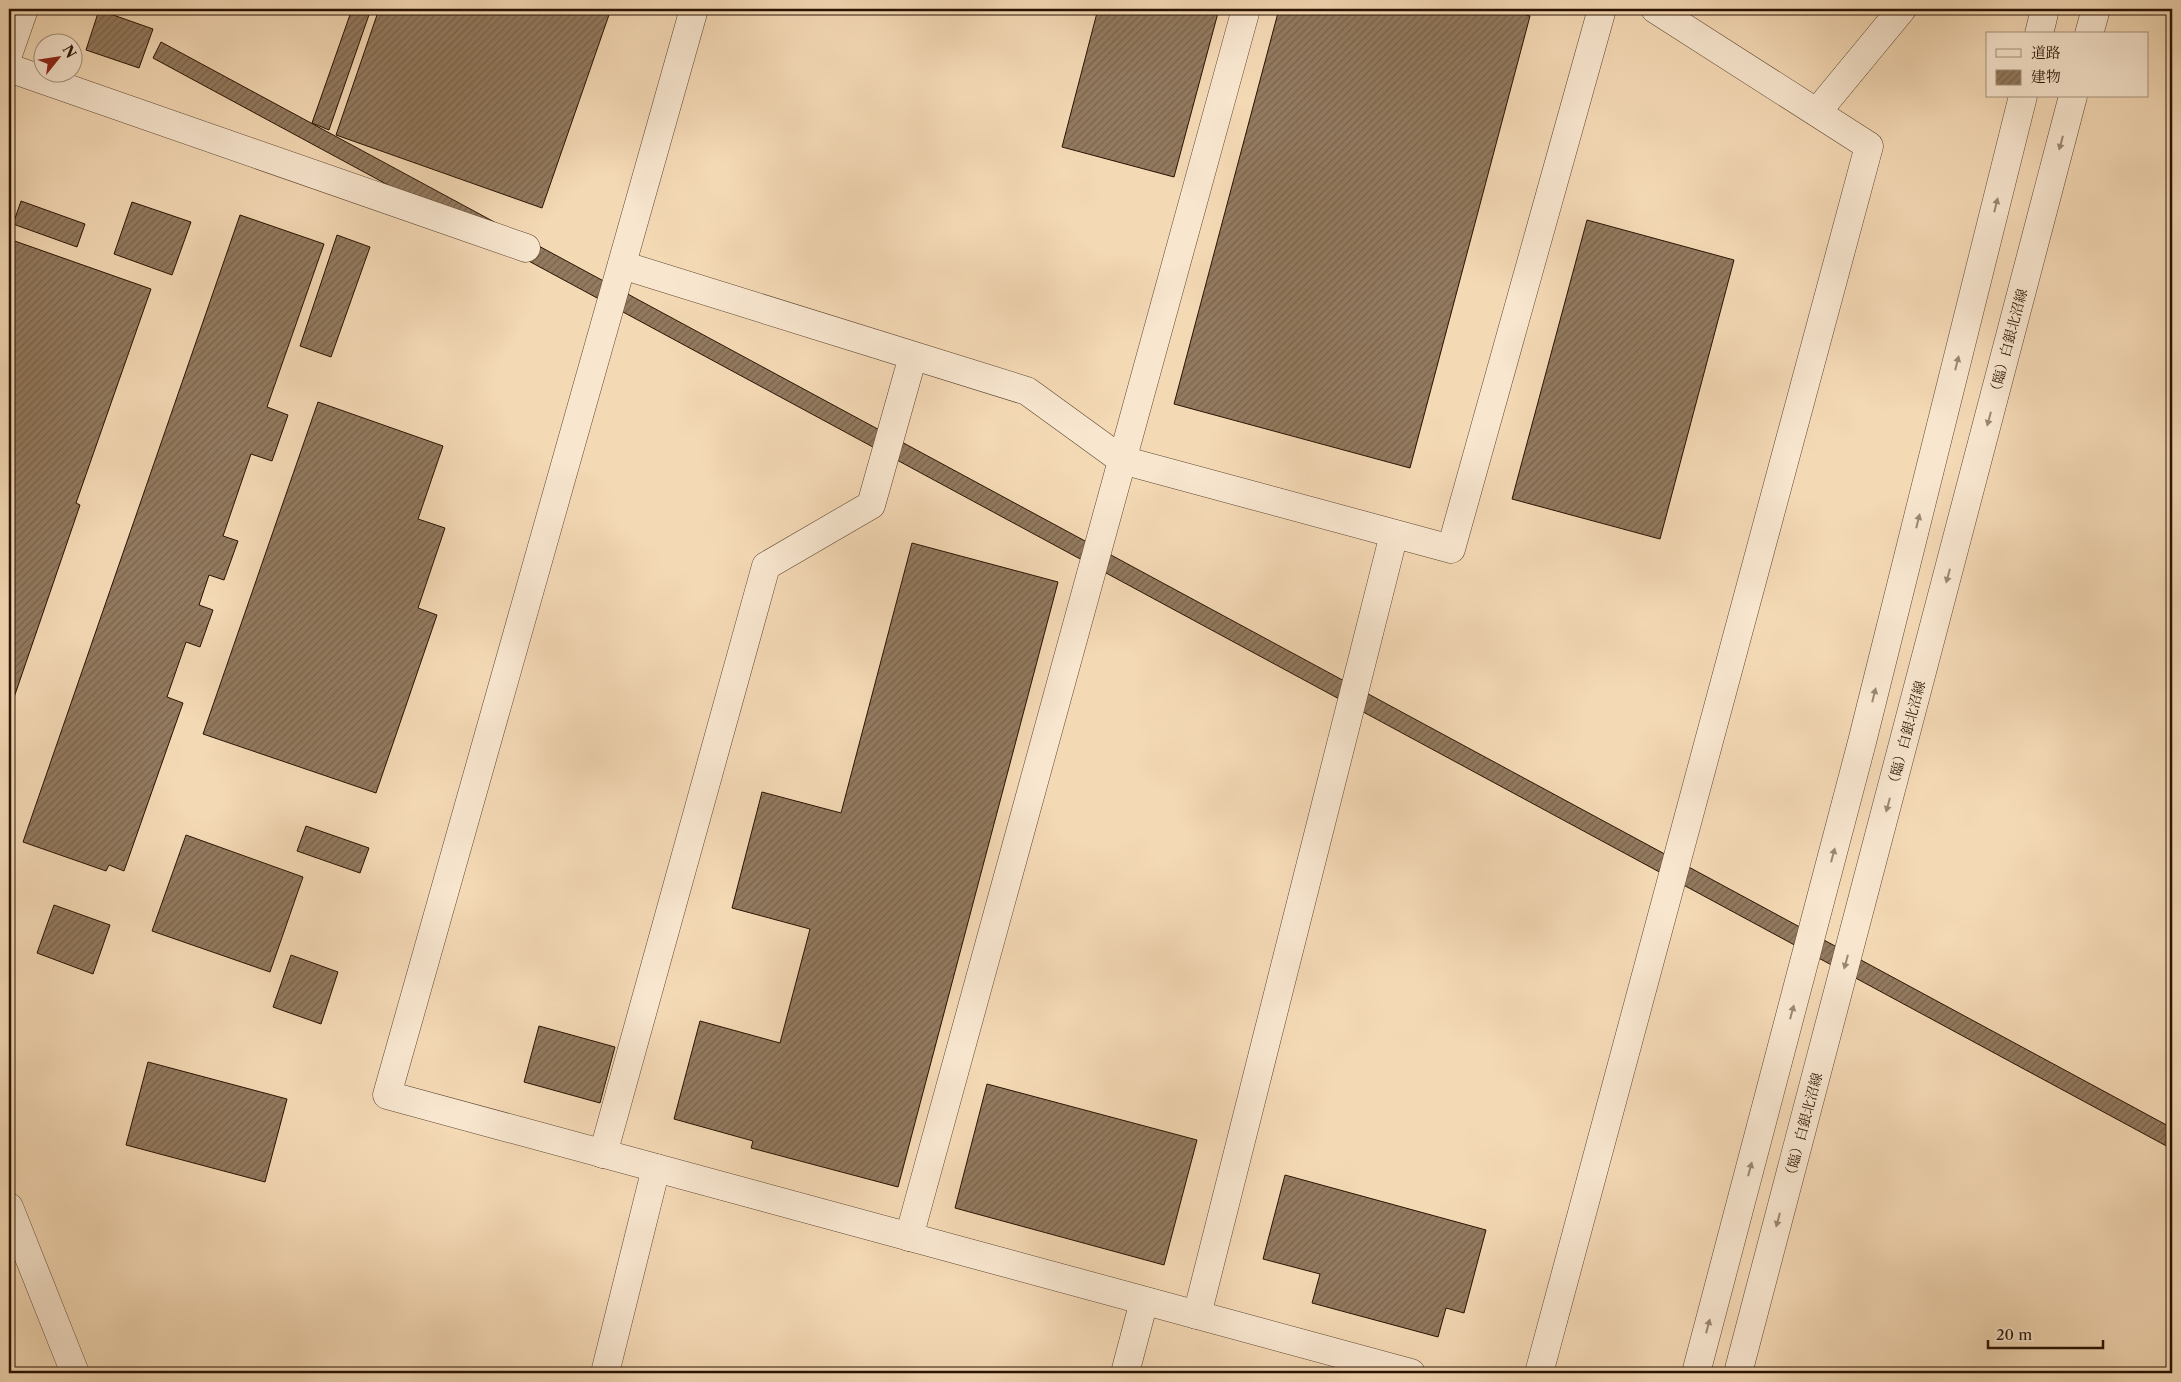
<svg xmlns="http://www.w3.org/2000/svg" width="2181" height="1382" viewBox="0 0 2181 1382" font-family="'Libre Caslon Text','Noto Serif JP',serif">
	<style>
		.building { fill: url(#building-hatch); stroke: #291301 }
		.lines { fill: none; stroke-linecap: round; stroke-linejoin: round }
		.minor-casing { stroke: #5c442e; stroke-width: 29 }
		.minor { stroke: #f8e6cf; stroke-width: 28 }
		.oneway { fill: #9b8772 }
		.labels { text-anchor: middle; stroke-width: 4; stroke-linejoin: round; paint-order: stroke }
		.street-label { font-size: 14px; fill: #291301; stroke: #f8e6cf }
	</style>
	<defs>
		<pattern id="building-hatch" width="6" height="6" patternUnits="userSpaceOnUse" patternTransform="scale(1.25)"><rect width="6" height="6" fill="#937a5f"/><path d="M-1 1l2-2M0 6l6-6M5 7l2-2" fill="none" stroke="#78634c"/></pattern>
	</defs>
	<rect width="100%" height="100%" fill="#f4d9b5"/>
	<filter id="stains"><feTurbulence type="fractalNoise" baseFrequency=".004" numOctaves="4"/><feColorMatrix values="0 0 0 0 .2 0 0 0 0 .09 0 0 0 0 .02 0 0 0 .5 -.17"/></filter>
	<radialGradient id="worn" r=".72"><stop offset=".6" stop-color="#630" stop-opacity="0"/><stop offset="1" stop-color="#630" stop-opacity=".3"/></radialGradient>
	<g class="building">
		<path d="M352,9H371L329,130L312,123Z"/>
		<path d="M379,9H611L542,208L336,135Z"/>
		<path d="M1098,9H1219L1174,177L1062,147Z"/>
		<path d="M1279,9H1504L1530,16L1410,468L1174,404Z"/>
		<path d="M1799,9H1812L1808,15Z"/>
		<path d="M99,10L153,29L139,68L86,50Z"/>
		<path d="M161,42L2172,1128V1149L153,58Z"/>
		<path d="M21,201L85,224L77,247L13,224Z"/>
		<path d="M132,202L191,222L172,275L114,254Z"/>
		<path d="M240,215L324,244L267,407L288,415L272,461L251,454L223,536L238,541L224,580L209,575L199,605L213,610L200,647L186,642L167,697L183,703L124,871L109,865L106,871L23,842Z"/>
		<path d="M1587,220L1734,260L1660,539L1512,499Z"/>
		<path d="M337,235L370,247L331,357L300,346Z"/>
		<path d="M9,239L151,289L76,503L80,505L9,712Z"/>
		<path d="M318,402L443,446L418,519L445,528L418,608L437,615L376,793L203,734Z"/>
		<path d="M912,543L1058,582L898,1187L751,1148L753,1141L674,1119L700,1021L780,1043L810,929L732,908L762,792L841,813Z"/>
		<path d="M306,826L369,848L360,873L297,851Z"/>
		<path d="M186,835L303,877L270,972L152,931Z"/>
		<path d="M54,905L110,925L93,974L37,953Z"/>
		<path d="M291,955L338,972L321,1024L273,1007Z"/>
		<path d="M539,1026L615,1047L600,1103L524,1082Z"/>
		<path d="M148,1062L287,1099L265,1182L126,1145Z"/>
		<path d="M987,1084L1197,1140L1164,1265L955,1208Z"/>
		<path d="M1285,1175L1486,1230L1464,1313L1446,1308L1438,1337L1312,1303L1320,1274L1263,1259Z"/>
	</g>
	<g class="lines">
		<g class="minor-casing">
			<g id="minor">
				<path d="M694,9L387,1095L1411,1373"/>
				<path d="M2039,34L2045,9"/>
				<path d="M2089,34L2096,9"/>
				<path d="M9,52L24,9"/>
				<path d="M9,68L526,248"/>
				<path d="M1817,112L1902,9"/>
				<path d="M622,265L1027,391L1122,460L1451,549L1602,9"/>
				<path d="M603,1154L766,566L871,505L913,356"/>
				<path d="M9,1207L75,1373"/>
				<path d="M909,1237L1246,9"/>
				<path d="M1197,1315L1394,534"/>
				<path d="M605,1373L656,1168"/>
				<path d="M1125,1373L1144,1301"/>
				<path d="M1539,1373L1869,146L1655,9"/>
				<path d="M1696,1373L1862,742L2023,96"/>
				<path d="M1738,1373L2073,96"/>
			</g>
		</g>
		<use href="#minor" class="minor"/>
	</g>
	<defs><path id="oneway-solid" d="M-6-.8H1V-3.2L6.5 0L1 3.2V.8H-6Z" transform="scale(1.25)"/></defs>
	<g class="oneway">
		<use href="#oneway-solid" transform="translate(2061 143) rotate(105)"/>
		<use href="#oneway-solid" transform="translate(1996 205) rotate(-76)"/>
		<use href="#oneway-solid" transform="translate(1957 363) rotate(-76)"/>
		<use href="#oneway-solid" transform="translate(1989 419) rotate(105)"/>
		<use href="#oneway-solid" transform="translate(1918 521) rotate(-76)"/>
		<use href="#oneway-solid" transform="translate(1948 576) rotate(105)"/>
		<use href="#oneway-solid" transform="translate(1874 695) rotate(-76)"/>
		<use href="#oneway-solid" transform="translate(1888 805) rotate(105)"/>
		<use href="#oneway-solid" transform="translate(1833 855) rotate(-75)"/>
		<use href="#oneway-solid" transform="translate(1846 962) rotate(105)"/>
		<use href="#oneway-solid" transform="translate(1792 1012) rotate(-75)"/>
		<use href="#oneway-solid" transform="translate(1750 1169) rotate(-75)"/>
		<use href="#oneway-solid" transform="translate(1778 1220) rotate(105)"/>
		<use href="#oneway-solid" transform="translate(1708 1326) rotate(-75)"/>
	</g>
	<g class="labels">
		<g class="street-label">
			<text transform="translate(2008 343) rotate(-75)" y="5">（臨）白銀北沼線</text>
			<text transform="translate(1906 735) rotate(-75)" y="5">（臨）白銀北沼線</text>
			<text transform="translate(1803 1127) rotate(-75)" y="5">（臨）白銀北沼線</text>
		</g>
	</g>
	<rect width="2181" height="1382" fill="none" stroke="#f4d9b5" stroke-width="30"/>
	<rect x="10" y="10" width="2161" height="1362" fill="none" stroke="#291301" stroke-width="2.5"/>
	<rect x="15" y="15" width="2151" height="1352" fill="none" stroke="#291301"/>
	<rect x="1986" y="32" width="162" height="65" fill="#f8e6cf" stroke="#a5927d"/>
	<rect x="1996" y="49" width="25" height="8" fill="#f8e6cf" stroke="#a5927d"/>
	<text x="2031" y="58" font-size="15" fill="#291301">道路</text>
	<rect x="1996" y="70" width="25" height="15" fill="url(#building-hatch)" stroke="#a5927d"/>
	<text x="2031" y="82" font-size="15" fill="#291301">建物</text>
	<g transform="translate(58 58) rotate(60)"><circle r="24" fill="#f8e6cf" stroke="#a5927d"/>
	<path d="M0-4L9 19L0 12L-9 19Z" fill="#8f2418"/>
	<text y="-8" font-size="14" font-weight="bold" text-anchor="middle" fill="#291301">N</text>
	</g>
	<path d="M1988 1340v8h115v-8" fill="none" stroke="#291301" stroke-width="2.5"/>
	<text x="1996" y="1340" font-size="15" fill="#291301" stroke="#f8e6cf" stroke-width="4" paint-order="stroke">20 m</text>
	<rect width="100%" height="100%" filter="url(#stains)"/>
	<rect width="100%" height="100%" fill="url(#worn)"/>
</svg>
